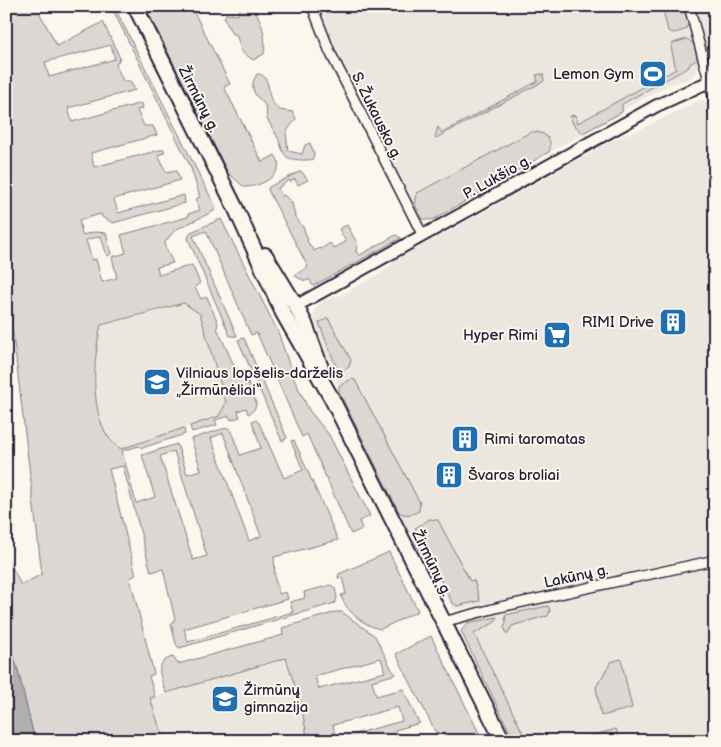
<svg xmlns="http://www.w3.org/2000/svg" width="721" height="747" viewBox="0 0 721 747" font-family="'Balsamiq Sans',sans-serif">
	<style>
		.built { fill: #ebe7df }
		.green { fill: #dbd8d3; stroke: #7e7d87; fill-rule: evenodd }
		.water { fill: #b1aeb0; stroke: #787681 }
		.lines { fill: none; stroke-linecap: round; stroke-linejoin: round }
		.minor-casing { stroke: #22223b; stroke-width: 12 }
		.tertiary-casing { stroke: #22223b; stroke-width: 15 }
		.primary-casing { stroke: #22223b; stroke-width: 18 }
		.minor { stroke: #fbf7ec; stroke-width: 9 }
		.tertiary { stroke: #fbf7ec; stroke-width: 11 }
		.primary { stroke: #fbf7ec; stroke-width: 14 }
		.labels { text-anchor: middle; stroke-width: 4; stroke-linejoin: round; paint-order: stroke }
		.poi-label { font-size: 15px; fill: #22223b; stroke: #fbf7ec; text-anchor: start }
		.street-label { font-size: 15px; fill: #22223b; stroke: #fbf7ec }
	</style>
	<rect width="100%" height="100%" fill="#fbf7ec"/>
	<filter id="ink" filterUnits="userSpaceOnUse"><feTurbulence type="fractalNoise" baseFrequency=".02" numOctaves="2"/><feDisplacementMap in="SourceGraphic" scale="10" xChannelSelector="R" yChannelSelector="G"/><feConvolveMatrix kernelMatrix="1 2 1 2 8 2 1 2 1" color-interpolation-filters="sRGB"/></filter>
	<g filter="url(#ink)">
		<g class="built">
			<path d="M317,6H684L698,63L697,70L692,77L686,80L670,84L628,107L618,116L549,152L435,219L429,220L423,219L415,205L329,39Z"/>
			<path d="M695,6H715V59L708,51Z"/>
			<path d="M700,100L709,103L715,126V553L457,610L452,608L414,542L339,392L333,371L314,320V312L318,305L324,300L341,295L383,272L396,260L625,134L639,130Z"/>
			<path d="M184,303L200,314L226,403L219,416L121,449L116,446L102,428L96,399L97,340L101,325Z"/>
			<path d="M715,566V741H619L616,729L587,737L579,741H514L461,631L467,621Z"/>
			<path d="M287,658L301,705L308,741H164L150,698Z"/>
		</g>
		<g class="green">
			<path d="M6,6H30L38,10L57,46L103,22L120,58L116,65L123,81H130L135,90L68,108L72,122L142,103L143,108L137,110L144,126H153L157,135L91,153L94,167L164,149V153L158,155L166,172L176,170L180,180L114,199L118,213L184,195L185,203L113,223L102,217L101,214L79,220L82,235L95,232L106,233L111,254L107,256L101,236L86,240L92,260L96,259L102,282L117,278L112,257L126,253L121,235L188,217V214L200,210L196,199L200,197L191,168L111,6H114L216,208L214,211L175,230L165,242V247L173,263L157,267L159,275L192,265L200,283L195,287L201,299L207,297L218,323L217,328L236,370H243L256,402C256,408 254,411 248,414L246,408L238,411L240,417L231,420L229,416L215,420L217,425L192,432L190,426L219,416L226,403L200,314L184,303L101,325C93,357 87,430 121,449L184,428L185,434L142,448L139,446L122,451L136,503L155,497L142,455L177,444L187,474L201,470L191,439L222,429L230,428L240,455L261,448L252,421L256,420L259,423L284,478L303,470L291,441L294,440L338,540L274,557L275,579L279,594L286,592L288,599L184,629L188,642L293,612L290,602L305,598L304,592L331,585L335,588L337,598L335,603L179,648L176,644L171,624L175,619L163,569L151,572L123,466L109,469L136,575L130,578L154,674L149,676L155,697L150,698L164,741H35L18,670L6,634V555L21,585L42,574L6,276ZM111,45L115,59L49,77L45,62ZM223,433L261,536L249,541L211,438ZM174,451L207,556L193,560L160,456Z"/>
			<path d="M145,6H191L230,84L224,87L262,162L275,155C289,173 259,188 244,187L228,173Z"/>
			<path d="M241,6H253C261,20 267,37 264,54L253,60L242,52L236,34H232L224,18L226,14L238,15Z"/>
			<path d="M662,6H684L689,23L685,30L674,33L668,31Z"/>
			<path d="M687,39L694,44L698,59L690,64L689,67L622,104V112L583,133L573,124L570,116L575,115L578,123L676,69L671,47L673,43Z"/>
			<path d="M257,74C270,74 268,92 271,100C273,104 277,107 279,110L293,112L296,119L286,132L288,151L302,154L305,145L310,143L314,154L313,159C308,161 291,160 287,157C281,151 281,143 277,136C274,130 270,125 267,119C266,115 267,111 266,108C263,100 255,98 253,89C252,83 254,79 257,74Z"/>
			<path d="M543,74L544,81L436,138L435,137L438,127L442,133L538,81L536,75Z"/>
			<path d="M531,132C544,131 554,139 549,152L435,219L429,220L423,219L415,205L417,193Z"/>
			<path d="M301,171L308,180L298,185L295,179L290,182L289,180L278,188L281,196L284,195L292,203L295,217L303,227L308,240L307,241L314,251L320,248L321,249L330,243L334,248L346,242L339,229L347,225L357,243L356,252L360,255L396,235L401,238L313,286L309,279L306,281L298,278L295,275L308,267L268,190L269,187Z"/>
			<path d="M221,219L278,332L294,379L309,410L329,435L370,516L359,521L362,529L351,534L307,434L302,437L257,333L251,335L206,231L193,236L237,336H230L189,241L188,238L191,232Z"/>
			<path d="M328,318L351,360L349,367L343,371H338L319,323Z"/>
			<path d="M244,338L287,438L282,441L238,340Z"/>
			<path d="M352,379L355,380L420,503L419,511C412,515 406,516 399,512L339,392V386Z"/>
			<path d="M430,519L438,520L470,581L474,580L480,601L457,606L452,602L437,573L434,574L414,542L419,535L415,528Z"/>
			<path d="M389,552L418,611L381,629C365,627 345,611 341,595L346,594L342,577L338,578L339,574Z"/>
			<path d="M548,606L550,610L548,616L546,617L545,616L512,626L507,635L504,627L506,623L505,615Z"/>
			<path d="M336,612H342L375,636L392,670L396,674L372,681L376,696L403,689L417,719L420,723L395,730L398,741H308L301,705L286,658L166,693C161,678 152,662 173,657L178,664L283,635L282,628ZM381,658L385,672L319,689L315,676ZM398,707L402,721L336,739L333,725Z"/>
			<path d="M497,617L495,622L474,634L527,741H514L461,631L468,623Z"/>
			<path d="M431,636L483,741H440L396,654Z"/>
			<path d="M621,659L632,708L601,716L596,687L611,662Z"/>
			<path d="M616,729L619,741H579L587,737Z"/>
		</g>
		<path class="water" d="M6,634L18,670L35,741H6Z"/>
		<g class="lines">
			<g class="minor-casing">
				<g id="minor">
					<path d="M312,6L330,52L423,236"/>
					<path d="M689,6L715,103"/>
					<path d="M443,622L500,607L715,560"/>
				</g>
			</g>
			<g class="tertiary-casing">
				<path id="tertiary" d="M296,306L656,106L715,79"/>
			</g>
			<g class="primary-casing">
				<g id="primary">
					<path d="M135,6L235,207L283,313L332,399L503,741"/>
					<path d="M265,255L296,306L305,324L321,368"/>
				</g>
			</g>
			<use href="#minor" class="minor"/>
			<use href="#tertiary" class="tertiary"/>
			<use href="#primary" class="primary"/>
		</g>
	</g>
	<defs>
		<g id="stadium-square" transform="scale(1.4375)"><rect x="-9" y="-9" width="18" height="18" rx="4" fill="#1f6fb2" stroke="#fbf7ec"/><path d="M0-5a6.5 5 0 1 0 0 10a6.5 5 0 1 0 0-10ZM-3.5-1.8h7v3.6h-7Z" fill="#fff"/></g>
		<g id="building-square" transform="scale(1.4375)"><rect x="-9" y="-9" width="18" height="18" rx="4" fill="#1f6fb2" stroke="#fbf7ec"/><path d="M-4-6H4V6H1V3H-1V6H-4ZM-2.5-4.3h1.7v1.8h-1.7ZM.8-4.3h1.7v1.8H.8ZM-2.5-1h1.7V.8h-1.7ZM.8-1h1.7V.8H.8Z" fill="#fff"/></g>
		<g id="supermarket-square" transform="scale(1.4375)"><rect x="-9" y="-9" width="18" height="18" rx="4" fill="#1f6fb2" stroke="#fbf7ec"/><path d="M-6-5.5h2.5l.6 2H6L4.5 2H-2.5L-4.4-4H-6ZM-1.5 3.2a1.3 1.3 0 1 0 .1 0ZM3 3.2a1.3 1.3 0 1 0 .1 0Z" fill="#fff"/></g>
		<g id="school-square" transform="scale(1.4375)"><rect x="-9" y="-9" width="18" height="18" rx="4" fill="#1f6fb2" stroke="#fbf7ec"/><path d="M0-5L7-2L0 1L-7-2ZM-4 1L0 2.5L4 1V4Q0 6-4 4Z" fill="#fff"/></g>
	</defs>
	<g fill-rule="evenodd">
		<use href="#stadium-square" x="653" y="74"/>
		<use href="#building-square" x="673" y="322"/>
		<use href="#supermarket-square" x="557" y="335"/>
		<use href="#school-square" x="157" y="382"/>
		<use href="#building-square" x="465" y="439"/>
		<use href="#building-square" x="449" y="475"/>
		<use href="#school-square" x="225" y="699"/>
	</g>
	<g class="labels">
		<g class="poi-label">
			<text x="634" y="79" text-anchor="end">Lemon Gym</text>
			<text x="654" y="327" text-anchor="end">RIMI Drive</text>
			<text x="538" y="340" text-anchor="end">Hyper Rimi</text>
			<text x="176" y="378">Vilniaus lopšelis-darželis<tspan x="176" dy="17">„Žirmūnėliai“</tspan></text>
			<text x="484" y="444">Rimi taromatas</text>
			<text x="468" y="480">Švaros broliai</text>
			<text x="244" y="695">Žirmūnų<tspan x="244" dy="17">gimnazija</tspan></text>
		</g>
		<g class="street-label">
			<text transform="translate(199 99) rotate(63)" y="5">Žirmūnų g.</text>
			<text transform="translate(377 116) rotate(64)" y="5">S. Žukausko g.</text>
			<text transform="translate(497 177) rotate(-29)" y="5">P. Lukšio g.</text>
			<text transform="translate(432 563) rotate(64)" y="5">Žirmūnų g.</text>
			<text transform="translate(576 576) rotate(-12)" y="5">Lakūnų g.</text>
		</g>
	</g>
	<rect width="721" height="747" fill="none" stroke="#fbf7ec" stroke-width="25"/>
	<rect x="12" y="12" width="696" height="722" fill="none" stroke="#22223b" stroke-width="2" filter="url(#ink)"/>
</svg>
